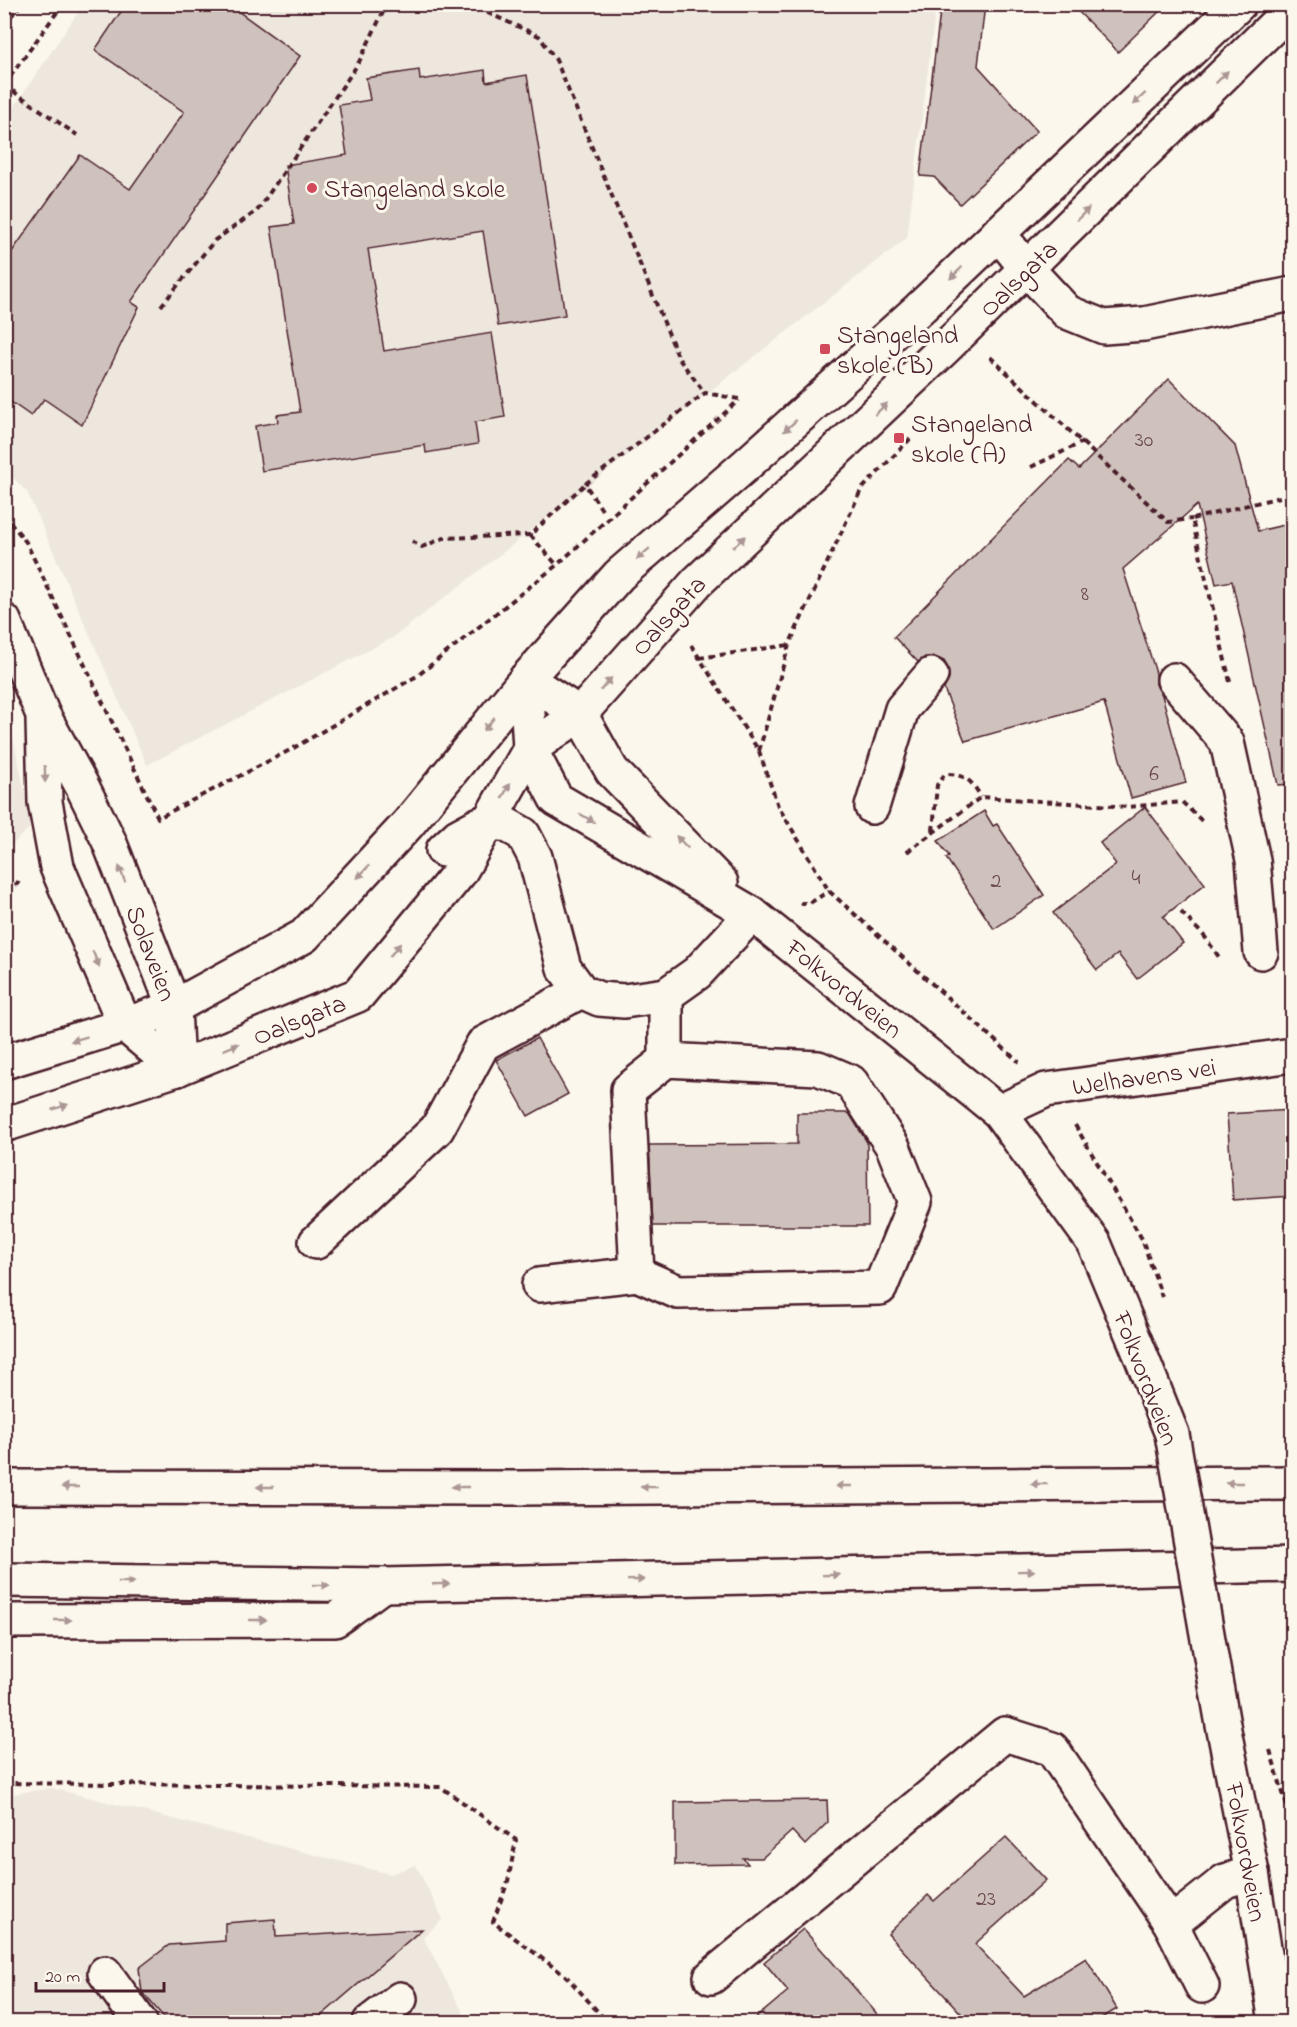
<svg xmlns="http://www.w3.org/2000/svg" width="1297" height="2027" viewBox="0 0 1297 2027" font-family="'Indie Flower',sans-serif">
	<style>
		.built { fill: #eee7de }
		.building { fill: #cfc2bc; stroke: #4a1f2b; stroke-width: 1.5 }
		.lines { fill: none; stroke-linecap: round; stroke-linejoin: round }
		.minor-casing { stroke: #4a1f2b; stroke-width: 38 }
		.major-casing { stroke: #4a1f2b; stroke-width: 38 }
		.highway-casing { stroke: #4a1f2b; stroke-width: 38 }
		.path { stroke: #4a1f2b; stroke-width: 4; stroke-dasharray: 6 4.5; stroke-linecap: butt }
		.minor { stroke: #fbf7ec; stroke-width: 33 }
		.major { stroke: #fbf7ec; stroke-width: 33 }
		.highway { stroke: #fbf7ec; stroke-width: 33 }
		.minor-bridge-casing { stroke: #4a1f2b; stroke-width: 38; stroke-linecap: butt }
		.minor-bridge { stroke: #fbf7ec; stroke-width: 33 }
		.oneway { fill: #ab9695 }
		.poi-dot { fill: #d1495b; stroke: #fbf7ec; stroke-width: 2 }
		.labels { text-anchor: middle; stroke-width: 6; stroke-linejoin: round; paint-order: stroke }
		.number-label { font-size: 22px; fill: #6b484f }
		.poi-label { font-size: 26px; fill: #4a1f2b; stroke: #fbf7ec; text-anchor: start }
		.street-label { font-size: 26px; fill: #4a1f2b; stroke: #fbf7ec }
	</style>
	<rect width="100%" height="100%" fill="#fbf7ec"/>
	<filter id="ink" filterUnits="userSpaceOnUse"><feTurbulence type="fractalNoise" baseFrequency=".0167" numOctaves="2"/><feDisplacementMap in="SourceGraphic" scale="12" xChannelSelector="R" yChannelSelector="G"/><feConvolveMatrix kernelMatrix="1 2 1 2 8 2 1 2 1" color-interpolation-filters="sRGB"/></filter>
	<g filter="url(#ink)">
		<g class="built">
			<path d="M83,5H936L907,238L394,637L147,765L27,492L5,470V120Z"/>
			<path d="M5,700L32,825L5,852H4Z"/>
			<path d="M52,1788L390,1874L416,1865L443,1919L423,1937L468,2022H5V1795Z"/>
		</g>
		<g class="building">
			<path d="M126,4H228L300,56L131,302L139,307L82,425L44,399L31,416L4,397V263L80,155L130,189L184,112L95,50Z"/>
			<path d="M941,4H985L978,66L1037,131L960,204L934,177L920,176Z"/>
			<path d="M1071,4H1167L1118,52Z"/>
			<path d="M419,70L420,80L485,70L486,82L527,75L565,315L498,326L483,231L368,249L384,351L492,333L505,417L475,422L478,444L426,453L425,445L262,471L255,426L278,422L277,415L300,412L271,227L294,224L285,165L347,155L339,105L370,100L366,78Z"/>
			<path d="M1169,379L1235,446L1258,531L1293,523V784L1278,785L1232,581L1216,584L1197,505L1123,569L1156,673V684L1162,695L1186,783L1131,798L1104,702L965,741L944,689L949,679L948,668L944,661L935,657H925L918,662L894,637L1069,460L1079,469Z"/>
			<path d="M1145,807L1205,884L1163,917L1183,943L1137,979L1118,954L1097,970L1053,913L1116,864L1100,843Z"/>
			<path d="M984,811L993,826L997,824L1044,895L994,929L946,858L949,856L938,841Z"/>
			<path d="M537,1038L568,1094L528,1116L496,1060Z"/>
			<path d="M1293,1110V1196L1233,1200L1227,1114Z"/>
			<path d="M797,1113H849L867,1142L868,1226H653L649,1145L797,1144Z"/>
			<path d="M827,1800L828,1822L805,1845L792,1831L762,1858H743L748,1864L675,1865V1802Z"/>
			<path d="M1006,1837L1046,1880L975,1944L1024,1996L1086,1958L1117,2009L1095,2022H969L888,1934L928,1895L934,1901Z"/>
			<path d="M275,1919L276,1937L422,1929L314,2022H168L142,1992L139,1968L169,1945L225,1941V1923Z"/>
			<path d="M803,1929L828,1957L884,2022H751L788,1991L764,1962Z"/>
		</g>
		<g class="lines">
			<g class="minor-casing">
				<g id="minor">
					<path d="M998,233L1027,269L1067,312L1104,327L1144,324L1292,294"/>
					<path d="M4,621L43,715L82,786L109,841L174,1007L177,1069"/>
					<path d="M526,679L530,749L556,799L752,914L999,1112L1094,1243L1139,1351"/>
					<path d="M526,679L580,714L612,771L721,883"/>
					<path d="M1174,680L1227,742L1253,860L1261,952"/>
					<path d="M43,720L45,802L57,867L125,1025L177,1069"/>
					<path d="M872,807L902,709L931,675"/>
					<path d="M443,850L458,836L480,824H505L523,834L535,857L564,968L581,991L599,999L624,1001L666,995L697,973L752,914"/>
					<path d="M666,995V1060"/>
					<path d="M666,1060L818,1068L851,1082L893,1147L915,1202L880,1288L678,1292L637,1274L628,1090Z"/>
					<path d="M999,1112L1046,1090L1292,1055"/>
					<path d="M316,1242L437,1129L483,1044L581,991"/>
					<path d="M539,1285L637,1274"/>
					<path d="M1223,1725L1252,1873L1276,2022"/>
					<path d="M1171,1924L1225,1881L1252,1873"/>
					<path d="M105,1973L140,2022"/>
					<path d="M711,1977L1005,1734L1052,1749L1171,1924L1202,1986"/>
					<path d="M370,2022L400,1999"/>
				</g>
			</g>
			<g class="major-casing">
				<g id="major">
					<path d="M4,1062L125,1025L174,1007L304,936L408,824L526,679L619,575L747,464L919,309L1239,4"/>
					<path d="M4,1125L177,1069L358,995L460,872L530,749L580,714L697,582L944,349L1292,8"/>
				</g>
			</g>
			<g class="highway-casing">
				<g id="highway">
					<path d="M4,1487L519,1488L1292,1483"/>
					<path d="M4,1580L383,1585L1292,1565"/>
					<path d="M4,1621L335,1620L383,1585"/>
				</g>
			</g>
			<g class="path">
				<path d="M468,4L539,36L556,60L679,359L705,393"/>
				<path d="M4,25L21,4"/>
				<path d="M4,85L63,4"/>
				<path d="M4,85L77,135"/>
				<path d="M4,224L11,229"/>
				<path d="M161,306L215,240L257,211L358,64L387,4"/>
				<path d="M990,357L1168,522L1192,519"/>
				<path d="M1031,467L1083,442"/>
				<path d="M602,510L585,484L705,393L739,399"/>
				<path d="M4,514L26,542L158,818L292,749L417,676L557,565L739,400"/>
				<path d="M530,535L557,565"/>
				<path d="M412,541L422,547L444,538L530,535L585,484"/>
				<path d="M691,645L759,751L778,806L829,891L1019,1062"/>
				<path d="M699,658L789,645"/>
				<path d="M1230,682L1192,519L1292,494"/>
				<path d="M759,751L789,645L861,490L910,439"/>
				<path d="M4,819L8,831"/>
				<path d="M933,831L937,785L945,774C965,774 971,780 981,797"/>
				<path d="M907,852L981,797L1128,807L1182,802L1203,822"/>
				<path d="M4,886L17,884L19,880"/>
				<path d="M801,905L802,903H810L829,891"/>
				<path d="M1181,912L1205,937L1221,960"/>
				<path d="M1075,1125L1142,1239L1162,1297"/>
				<path d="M1270,1750L1292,1823"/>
				<path d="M4,1783L441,1787L516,1840L508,1881L493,1922L567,1977L607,2022"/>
			</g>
			<use href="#minor" class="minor"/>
			<use href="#major" class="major"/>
			<use href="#highway" class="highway"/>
			<g class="minor-bridge-casing">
				<path id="minor-bridge" d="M1139,1351L1172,1434L1223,1725"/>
			</g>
			<use href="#minor-bridge" class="minor-bridge"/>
		</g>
		<defs><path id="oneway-solid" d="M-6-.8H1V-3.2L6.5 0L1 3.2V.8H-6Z" transform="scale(1.5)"/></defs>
		<g class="oneway">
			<use href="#oneway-solid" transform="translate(1222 77) rotate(-45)"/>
			<use href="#oneway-solid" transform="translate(1139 99) rotate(137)"/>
			<use href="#oneway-solid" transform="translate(1083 214) rotate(-45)"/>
			<use href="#oneway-solid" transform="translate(956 273) rotate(136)"/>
			<use href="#oneway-solid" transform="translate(881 409) rotate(-43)"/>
			<use href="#oneway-solid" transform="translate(790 426) rotate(138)"/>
			<use href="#oneway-solid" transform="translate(739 542) rotate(-43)"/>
			<use href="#oneway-solid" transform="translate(643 554) rotate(139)"/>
			<use href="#oneway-solid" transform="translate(606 684) rotate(-49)"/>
			<use href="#oneway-solid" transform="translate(489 724) rotate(129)"/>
			<use href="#oneway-solid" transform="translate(45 774) rotate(89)"/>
			<use href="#oneway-solid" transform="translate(506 791) rotate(-60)"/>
			<use href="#oneway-solid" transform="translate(587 818) rotate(30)"/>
			<use href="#oneway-solid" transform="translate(682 842) rotate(-134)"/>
			<use href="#oneway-solid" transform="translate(363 872) rotate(133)"/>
			<use href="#oneway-solid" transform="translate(122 874) rotate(-111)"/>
			<use href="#oneway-solid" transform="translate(395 950) rotate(-50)"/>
			<use href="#oneway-solid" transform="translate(96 959) rotate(67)"/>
			<use href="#oneway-solid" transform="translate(79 1039) rotate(163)"/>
			<use href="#oneway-solid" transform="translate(231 1047) rotate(-22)"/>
			<use href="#oneway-solid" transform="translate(60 1107) rotate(-18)"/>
			<use href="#oneway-solid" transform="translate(1234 1483) rotate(180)"/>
			<use href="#oneway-solid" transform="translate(1039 1484) rotate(180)"/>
			<use href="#oneway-solid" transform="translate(844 1486) rotate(180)"/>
			<use href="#oneway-solid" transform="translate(70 1487) rotate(-180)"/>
			<use href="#oneway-solid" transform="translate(265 1487) rotate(-180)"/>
			<use href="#oneway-solid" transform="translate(460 1487) rotate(-180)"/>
			<use href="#oneway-solid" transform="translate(649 1487) rotate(180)"/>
			<use href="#oneway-solid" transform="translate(1026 1571) rotate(-1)"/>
			<use href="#oneway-solid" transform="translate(831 1575) rotate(-1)"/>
			<use href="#oneway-solid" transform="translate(636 1580) rotate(-1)"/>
			<use href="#oneway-solid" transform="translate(126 1582) rotate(1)"/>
			<use href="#oneway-solid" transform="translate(441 1584) rotate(-1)"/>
			<use href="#oneway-solid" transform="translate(321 1585) rotate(1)"/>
			<use href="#oneway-solid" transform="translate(63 1620)"/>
			<use href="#oneway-solid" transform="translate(258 1620)"/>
		</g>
	</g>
	<g class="poi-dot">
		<circle cx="312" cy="188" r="6"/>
		<rect x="819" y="343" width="12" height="12" rx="3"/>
		<rect x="893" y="432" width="12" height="12" rx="3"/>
	</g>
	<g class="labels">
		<g class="number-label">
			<text x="1144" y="446">30</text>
			<text x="1085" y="600">8</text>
			<text x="1154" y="780">6</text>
			<text x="1136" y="884">4</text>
			<text x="996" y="887">2</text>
			<text x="986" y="1905">23</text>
		</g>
		<g class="poi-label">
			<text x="324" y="197">Stangeland skole</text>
			<text x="837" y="343">Stangeland<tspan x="837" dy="30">skole (B)</tspan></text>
			<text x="911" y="432">Stangeland<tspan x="911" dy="30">skole (A)</tspan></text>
		</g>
		<g class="street-label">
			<text transform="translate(1018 278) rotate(-44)" y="9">Oalsgata</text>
			<text transform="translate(668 615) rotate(-48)" y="9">Oalsgata</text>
			<text transform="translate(152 953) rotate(69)" y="9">Solaveien</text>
			<text transform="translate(845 988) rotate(39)" y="9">Folkvordveien</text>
			<text transform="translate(299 1019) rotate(-22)" y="9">Oalsgata</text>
			<text transform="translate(1144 1076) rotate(-8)" y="9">Welhavens vei</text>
			<text transform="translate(1147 1378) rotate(69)" y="9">Folkvordveien</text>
			<text transform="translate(1247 1852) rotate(80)" y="9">Folkvordveien</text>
		</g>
	</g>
	<rect width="1297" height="2027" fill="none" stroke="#fbf7ec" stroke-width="24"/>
	<rect x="12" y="12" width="1273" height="2003" fill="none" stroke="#4a1f2b" stroke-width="2" filter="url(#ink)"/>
	<path d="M36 1982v9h128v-9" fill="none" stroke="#4a1f2b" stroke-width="3"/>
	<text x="45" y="1982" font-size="18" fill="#4a1f2b" stroke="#fbf7ec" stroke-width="4.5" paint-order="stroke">20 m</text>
</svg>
